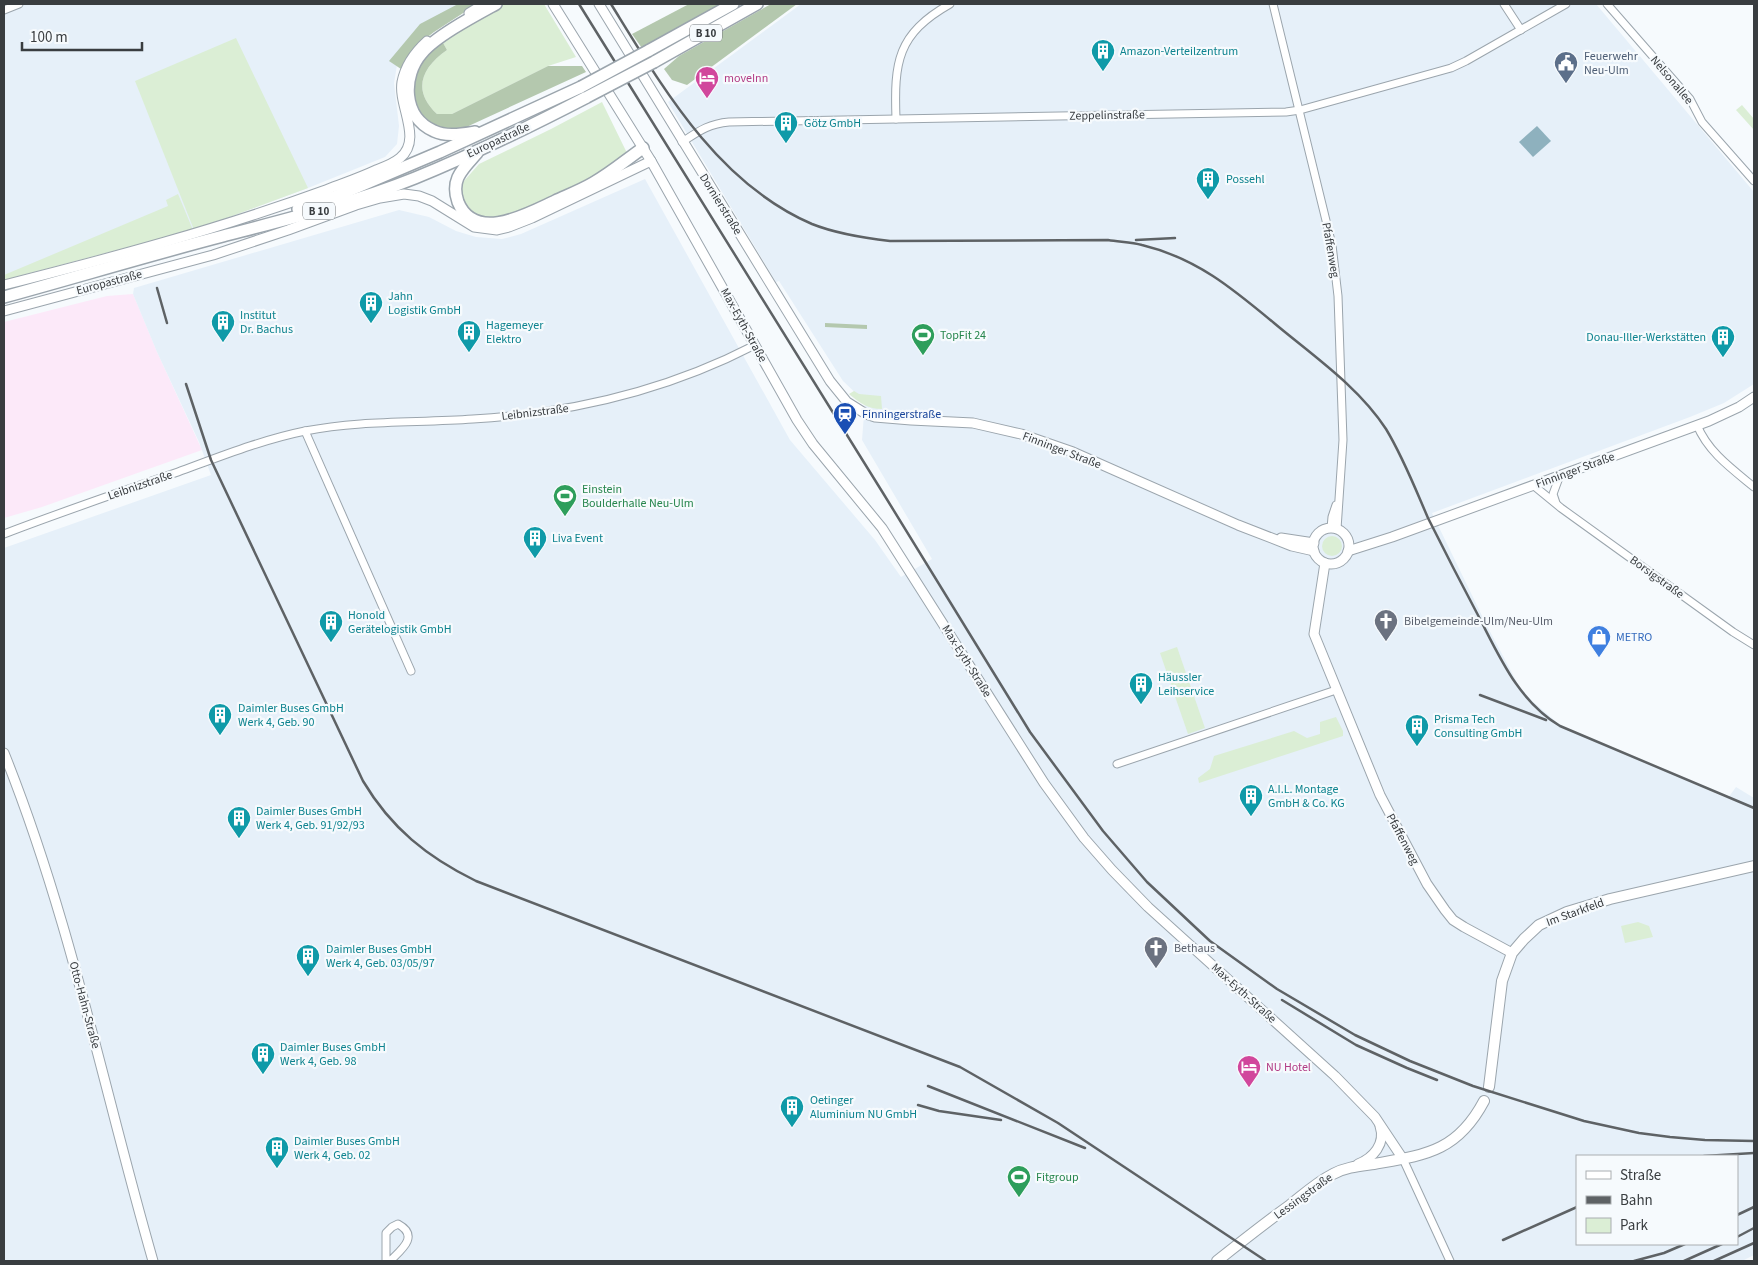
<svg xmlns="http://www.w3.org/2000/svg" width="1758" height="1265" viewBox="0 0 1758 1265" font-family="'Source Sans 3',sans-serif">
	<style>
		.commercial { fill: #fce9f9 }
		.built { fill: #e6f0f9; fill-rule: evenodd }
		.green { fill: #dbeed5 }
		.forest { fill: #b4c8ae }
		.water { fill: #8eb1be }
		.lines { fill: none; stroke-linecap: round; stroke-linejoin: round }
		.minor-casing { stroke: #9ba5ad; stroke-width: 9 }
		.tertiary-casing { stroke: #9ba5ad; stroke-width: 11 }
		.secondary-casing { stroke: #9ba5ad; stroke-width: 12 }
		.trunk-casing { stroke: #9ba5ad; stroke-width: 14 }
		.minor { stroke: #fff; stroke-width: 7 }
		.tertiary { stroke: #fff; stroke-width: 9 }
		.secondary { stroke: #fff; stroke-width: 10 }
		.trunk { stroke: #fff; stroke-width: 11 }
		.rail { stroke: #5e6265; stroke-width: 2.5 }
		.trunk-bridge-casing { stroke: #9ba5ad; stroke-width: 14; stroke-linecap: butt }
		.trunk-bridge { stroke: #fff; stroke-width: 11 }
		.labels { text-anchor: middle; stroke-width: 4.5; stroke-linejoin: round; paint-order: stroke }
		.shield { fill: #f6fafd; stroke: #727679; stroke-width: 1 }
		.shield-label { font-size: 11px; font-weight: bold; fill: #393d40 }
		.culture-label { font-size: 12px; fill: #0d838f; stroke: #f6fafd; text-anchor: start }
		.service-label { font-size: 12px; fill: #4e5e75; stroke: #f6fafd; text-anchor: start }
		.hotel-label { font-size: 12px; fill: #b23c85; stroke: #f6fafd; text-anchor: start }
		.street-label { font-size: 12px; fill: #393d40; stroke: #f6fafd }
		.leisure-label { font-size: 12px; fill: #27864d; stroke: #f6fafd; text-anchor: start }
		.transit-label { font-size: 12px; fill: #164399; stroke: #f6fafd; text-anchor: start }
		.worship-label { font-size: 12px; fill: #5b616d; stroke: #f6fafd; text-anchor: start }
		.shop-label { font-size: 12px; fill: #366cbe; stroke: #f6fafd; text-anchor: start }
	</style>
	<rect width="100%" height="100%" fill="#f6fafd"/>
	<path class="commercial" d="M133,294L157,352L202,450L42,507L4,518V322L107,296Z"/>
	<g class="built">
		<path d="M4,4H464L399,53L394,83L399,126L397,144L385,157L308,188L193,230L4,275Z"/>
		<path d="M801,4H1596L1754,192V384L1724,403L1690,417L1432,513L1487,626L1519,686L1532,701L1560,725L1724,797L1728,798L1736,787L1754,798V1255L1742,1261H4V548L211,475L199,442L157,352L133,294L134,288L399,210L429,217L456,231L476,237L502,239L521,234L645,179L790,440L875,540L901,577L932,559L862,440L865,402L843,381L779,281L776,282L668,102ZM1577,1156H1737V1244H1577Z"/>
	</g>
	<g class="green">
		<path d="M504,4H544L576,57L548,66L452,114H437C412,91 421,68 447,50L442,41L482,15Z"/>
		<path d="M236,38L308,188L194,230L135,81Z"/>
		<path d="M602,102L627,153L597,174L540,204L493,220L477,217L462,203L459,191L464,181L479,164L551,129Z"/>
		<path d="M1742,105L1754,119V130L1736,110Z"/>
		<path d="M178,194L193,230L4,280V275L168,206L166,200Z"/>
		<path d="M854,391L859,394L881,396L882,409C868,409 860,403 849,394Z"/>
		<circle cx="1332" cy="546" r="10"/>
		<path d="M1177,647L1205,728L1188,734L1160,653Z"/>
		<path d="M1336,717L1343,731V736L1199,783L1198,778L1210,769L1214,756L1294,731L1307,738L1320,734V722Z"/>
		<path d="M1638,922L1649,926L1653,937L1625,943L1621,926Z"/>
	</g>
	<g class="forest">
		<path d="M458,4H477L434,32L416,46L401,69L389,61L420,24Z"/>
		<path d="M689,4H726L644,51L632,34Z"/>
		<path d="M771,4H797L687,85L672,80L664,69L679,56Z"/>
		<path d="M442,41L447,50C421,68 412,91 437,114H452L548,66H582L586,72L462,129C455,129 445,131 439,128C408,115 405,76 426,53C431,48 437,45 442,41Z"/>
		<path d="M825,323L867,325V329L825,327Z"/>
	</g>
	<path class="water" d="M1537,126L1551,141L1533,157L1519,142Z"/>
	<g class="lines">
		<g class="minor-casing">
			<g id="minor">
				<path d="M1273,4L1332,245L1338,296L1343,440L1337,529"/>
				<path d="M1504,4L1521,30"/>
				<path d="M1607,4L1690,99L1702,122L1754,181"/>
				<path d="M4,10L19,4"/>
				<path d="M896,119C894,62 897,34 950,4"/>
				<path d="M682,142C699,131 708,124 729,122L1286,112L1300,110L1451,68L1466,61L1566,4"/>
				<path d="M1697,425C1708,452 1732,469 1754,487"/>
				<path d="M305,431L411,671"/>
				<path d="M1533,485L1561,508L1733,632L1754,645"/>
				<path d="M1556,503L1553,494L1560,475"/>
				<path d="M1331,528L1332,517L1336,505"/>
				<path d="M4,534C61,512 120,492 178,472C219,457 261,440 305,431C360,420 417,423 473,419C573,413 666,391 755,345"/>
				<path d="M1117,764L1336,690"/>
				<path d="M1403,1159L1450,1261"/>
				<path d="M386,1261V1233L392,1227L398,1224C420,1236 401,1250 390,1261"/>
			</g>
		</g>
		<g class="tertiary-casing">
			<g id="tertiary">
				<path d="M553,4L651,161L797,420L813,444L882,528L1044,783L1084,838L1112,870L1148,907L1335,1076L1375,1117L1403,1159"/>
				<path d="M599,4L830,381L847,402L866,414L875,417L911,420L973,423L1021,434L1073,452L1238,525L1292,546L1314,551"/>
				<path d="M469,13L484,4"/>
				<path d="M4,285C111,258 219,229 323,191C341,184 359,178 376,170C384,167 393,164 400,158C423,139 398,106 402,82C405,66 415,52 427,41"/>
				<path d="M4,311L213,255L288,230L356,205L380,198L404,194L419,196L432,201L474,227L497,230L509,227L532,218L651,161"/>
				<circle cx="1331" cy="546" r="18"/>
				<path d="M1281,538L1314,543"/>
				<path d="M1348,551L1392,537L1709,421L1739,407L1754,397"/>
				<path d="M1325,563L1314,634L1380,795L1427,884L1445,910L1453,920L1464,927L1512,953"/>
				<path d="M4,753C70,917 104,1091 153,1261"/>
				<path d="M1358,1164C1373,1158 1386,1144 1380,1126"/>
			</g>
		</g>
		<g class="secondary-casing">
			<g id="secondary">
				<path d="M1489,1087L1502,981L1512,953L1524,939L1539,925L1567,912L1610,899L1754,866"/>
				<path d="M1217,1261C1241,1242 1265,1223 1290,1205C1304,1194 1317,1182 1333,1174C1346,1167 1360,1166 1374,1164C1425,1155 1457,1152 1484,1101"/>
			</g>
		</g>
		<g class="trunk-casing">
			<g id="trunk">
				<path d="M648,51L733,4"/>
				<path d="M654,62L757,4"/>
				<path d="M475,132C462,134 446,137 434,131C402,117 402,76 422,53C436,36 476,15 496,4"/>
				<path d="M477,153C463,169 450,179 458,202C475,244 529,213 555,201C568,195 581,190 593,183C611,173 627,159 643,148"/>
				<path d="M298,209L334,197L440,152L581,87"/>
				<path d="M4,297C77,277 150,255 223,236C288,219 353,203 415,178C474,154 531,126 587,97"/>
			</g>
		</g>
		<use href="#minor" class="minor"/>
		<use href="#tertiary" class="tertiary"/>
		<use href="#secondary" class="secondary"/>
		<use href="#trunk" class="trunk"/>
		<g class="rail">
			<path d="M579,4L883,493L1030,732L1103,831L1147,882L1210,941L1277,989L1355,1035L1410,1061L1473,1086L1584,1121L1639,1133L1670,1137L1705,1140L1754,1141"/>
			<path d="M611,4C663,88 717,183 812,224C837,234 864,238 890,241L1108,240C1119,242 1131,242 1142,245C1196,258 1232,288 1274,323C1312,355 1358,386 1386,429C1403,457 1415,488 1428,518C1445,552 1462,585 1480,619C1501,660 1519,701 1560,726L1754,808"/>
			<path d="M1136,240L1175,238"/>
			<path d="M157,288L167,323"/>
			<path d="M186,384L211,460L363,781C391,828 427,857 476,881L960,1067L1058,1123L1266,1261"/>
			<path d="M1480,695L1546,720"/>
			<path d="M1282,1000L1356,1045L1407,1068L1437,1080"/>
			<path d="M928,1086L1085,1148"/>
			<path d="M918,1105L939,1111L1001,1120"/>
			<path d="M1704,1156L1754,1153"/>
			<path d="M1737,1215L1754,1207"/>
			<path d="M1737,1237L1754,1228"/>
			<path d="M1503,1240L1577,1207"/>
			<path d="M1634,1261L1664,1253L1685,1244"/>
			<path d="M1684,1261L1722,1244"/>
			<path d="M1714,1261L1754,1243"/>
		</g>
		<g class="trunk-bridge-casing">
			<g id="trunk-bridge">
				<path d="M581,87L648,51"/>
				<path d="M587,97L654,62"/>
			</g>
		</g>
		<use href="#trunk-bridge" class="trunk-bridge"/>
	</g>
	<defs>
		<g id="building-pin" transform="scale(1.25)"><path d="M0 17L-7.5 6A9.5 9.5 0 1 1 7.5 6Z" fill="#0f9aa8" stroke="#f6fafd"/><path d="M-4-6H4V6H1V3H-1V6H-4ZM-2.5-4.3h1.7v1.8h-1.7ZM.8-4.3h1.7v1.8H.8ZM-2.5-1h1.7V.8h-1.7ZM.8-1h1.7V.8H.8Z" fill="#fff"/></g>
		<g id="civic-pin" transform="scale(1.25)"><path d="M0 17L-7.5 6A9.5 9.5 0 1 1 7.5 6Z" fill="#5c6f8a" stroke="#f6fafd"/><path d="M-.6-6.5H3V-4.5H.6V-3L4-1V1h2V6H-6V1h2V-1L-.6-3ZM-1.2 2.5V6h2.4V2.5Z" fill="#fff"/></g>
		<g id="hotel-pin" transform="scale(1.25)"><path d="M0 17L-7.5 6A9.5 9.5 0 1 1 7.5 6Z" fill="#d1479c" stroke="#f6fafd"/><path d="M-6-4.5h1.5V1H6V5H4.5V3h-9V5H-6ZM-4 0a1.8 1.8 0 1 1 3.6 0ZM.5 0V-2.5h3Q6-2.5 6 0Z" fill="#fff"/></g>
		<g id="stadium-pin" transform="scale(1.25)"><path d="M0 17L-7.5 6A9.5 9.5 0 1 1 7.5 6Z" fill="#2e9e5b" stroke="#f6fafd"/><path d="M0-5a6.5 5 0 1 0 0 10a6.5 5 0 1 0 0-10ZM-3.5-1.8h7v3.6h-7Z" fill="#fff"/></g>
		<g id="station-pin" transform="scale(1.25)"><path d="M0 17L-7.5 6A9.5 9.5 0 1 1 7.5 6Z" fill="#1a4fb4" stroke="#f6fafd"/><path d="M-3-6H3Q5-6 5-4V2Q5 4 3 4L4.5 6H3L1.5 4h-3L-3 6H-4.5L-3 4Q-5 4-5 2V-4Q-5-6-3-6ZM-3.5-4v3h7v-3ZM-3.5 1v1.5H-2V1ZM2 1v1.5H3.5V1Z" fill="#fff"/></g>
		<g id="church-pin" transform="scale(1.25)"><path d="M0 17L-7.5 6A9.5 9.5 0 1 1 7.5 6Z" fill="#6b7280" stroke="#f6fafd"/><path d="M-1.2-6h2.4v3.5h3.3v2.4h-3.3V6h-2.4V-.1h-3.3v-2.4h3.3Z" fill="#fff"/></g>
		<g id="shop-pin" transform="scale(1.25)"><path d="M0 17L-7.5 6A9.5 9.5 0 1 1 7.5 6Z" fill="#3f7fe0" stroke="#f6fafd"/><path d="M-5-2.5h2.3a2.7 3.5 0 0 1 5.4 0H5L5.5 6h-11ZM-1.5-2.5h3a1.5 2.3 0 0 0-3 0Z" fill="#fff"/></g>
	</defs>
	<g fill-rule="evenodd">
		<use href="#building-pin" x="1103" y="51"/>
		<use href="#civic-pin" x="1566" y="63"/>
		<use href="#hotel-pin" x="707" y="78"/>
		<use href="#building-pin" x="786" y="123"/>
		<use href="#building-pin" x="1208" y="179"/>
		<use href="#building-pin" x="371" y="303"/>
		<use href="#building-pin" x="223" y="322"/>
		<use href="#building-pin" x="469" y="332"/>
		<use href="#stadium-pin" x="923" y="335"/>
		<use href="#building-pin" x="1723" y="337"/>
		<use href="#station-pin" x="845" y="414"/>
		<use href="#stadium-pin" x="565" y="496"/>
		<use href="#building-pin" x="535" y="538"/>
		<use href="#church-pin" x="1386" y="621"/>
		<use href="#building-pin" x="331" y="622"/>
		<use href="#shop-pin" x="1599" y="637"/>
		<use href="#building-pin" x="1141" y="684"/>
		<use href="#building-pin" x="220" y="715"/>
		<use href="#building-pin" x="1417" y="726"/>
		<use href="#building-pin" x="1251" y="796"/>
		<use href="#building-pin" x="239" y="818"/>
		<use href="#church-pin" x="1156" y="948"/>
		<use href="#building-pin" x="308" y="956"/>
		<use href="#building-pin" x="263" y="1054"/>
		<use href="#hotel-pin" x="1249" y="1067"/>
		<use href="#building-pin" x="792" y="1107"/>
		<use href="#building-pin" x="277" y="1148"/>
		<use href="#stadium-pin" x="1019" y="1177"/>
	</g>
	<g class="labels">
		<g class="shield">
			<rect x="690" y="24.5" width="32" height="17" rx="4"/>
			<rect x="303" y="202.5" width="32" height="17" rx="4"/>
		</g>
		<g class="shield-label">
			<text x="706" y="37">B 10</text>
			<text x="319" y="215">B 10</text>
		</g>
		<g class="culture-label">
			<text x="1120" y="55">Amazon-Verteilzentrum</text>
			<text x="804" y="127">Götz GmbH</text>
			<text x="1226" y="183">Possehl</text>
			<text x="388" y="300">Jahn<tspan x="388" dy="14">Logistik GmbH</tspan></text>
			<text x="240" y="319">Institut<tspan x="240" dy="14">Dr. Bachus</tspan></text>
			<text x="486" y="329">Hagemeyer<tspan x="486" dy="14">Elektro</tspan></text>
			<text x="1706" y="341" text-anchor="end">Donau-Iller-Werkstätten</text>
			<text x="552" y="542">Liva Event</text>
			<text x="348" y="619">Honold<tspan x="348" dy="14">Gerätelogistik GmbH</tspan></text>
			<text x="1158" y="681">Häussler<tspan x="1158" dy="14">Leihservice</tspan></text>
			<text x="238" y="712">Daimler Buses GmbH<tspan x="238" dy="14">Werk 4, Geb. 90</tspan></text>
			<text x="1434" y="723">Prisma Tech<tspan x="1434" dy="14">Consulting GmbH</tspan></text>
			<text x="1268" y="793">A.I.L. Montage<tspan x="1268" dy="14">GmbH &amp; Co. KG</tspan></text>
			<text x="256" y="815">Daimler Buses GmbH<tspan x="256" dy="14">Werk 4, Geb. 91/92/93</tspan></text>
			<text x="326" y="953">Daimler Buses GmbH<tspan x="326" dy="14">Werk 4, Geb. 03/05/97</tspan></text>
			<text x="280" y="1051">Daimler Buses GmbH<tspan x="280" dy="14">Werk 4, Geb. 98</tspan></text>
			<text x="810" y="1104">Oetinger<tspan x="810" dy="14">Aluminium NU GmbH</tspan></text>
			<text x="294" y="1145">Daimler Buses GmbH<tspan x="294" dy="14">Werk 4, Geb. 02</tspan></text>
		</g>
		<g class="service-label">
			<text x="1584" y="60">Feuerwehr<tspan x="1584" dy="14">Neu-Ulm</tspan></text>
		</g>
		<g class="hotel-label">
			<text x="724" y="82">moveInn</text>
			<text x="1266" y="1071">NU Hotel</text>
		</g>
		<g class="street-label">
			<text transform="translate(1672 80) rotate(50)" y="4">Nelsonallee</text>
			<text transform="translate(1107 115) rotate(-1)" y="4">Zeppelinstraße</text>
			<text transform="translate(498 140) rotate(-25)" y="4">Europastraße</text>
			<text transform="translate(721 204) rotate(58)" y="4">Dornierstraße</text>
			<text transform="translate(1331 250) rotate(80)" y="4">Pfaffenweg</text>
			<text transform="translate(109 282) rotate(-15)" y="4">Europastraße</text>
			<text transform="translate(744 325) rotate(61)" y="4">Max-Eyth-Straße</text>
			<text transform="translate(535 412) rotate(-7)" y="4">Leibnizstraße</text>
			<text transform="translate(1062 450) rotate(21)" y="4">Finninger Straße</text>
			<text transform="translate(1575 470) rotate(-20)" y="4">Finninger Straße</text>
			<text transform="translate(140 485) rotate(-19)" y="4">Leibnizstraße</text>
			<text transform="translate(1657 577) rotate(36)" y="4">Borsigstraße</text>
			<text transform="translate(967 661) rotate(58)" y="4">Max-Eyth-Straße</text>
			<text transform="translate(1403 839) rotate(62)" y="4">Pfaffenweg</text>
			<text transform="translate(1575 912) rotate(-20)" y="4">Im Starkfeld</text>
			<text transform="translate(1244 993) rotate(42)" y="4">Max-Eyth-Straße</text>
			<text transform="translate(85 1005) rotate(75)" y="4">Otto-Hahn-Straße</text>
			<text transform="translate(1303 1196) rotate(-36)" y="4">Lessingstraße</text>
		</g>
		<g class="leisure-label">
			<text x="940" y="339">TopFit 24</text>
			<text x="582" y="493">Einstein<tspan x="582" dy="14">Boulderhalle Neu-Ulm</tspan></text>
			<text x="1036" y="1181">Fitgroup</text>
		</g>
		<g class="transit-label">
			<text x="862" y="418">Finningerstraße</text>
		</g>
		<g class="worship-label">
			<text x="1404" y="625">Bibelgemeinde-Ulm/Neu-Ulm</text>
			<text x="1174" y="952">Bethaus</text>
		</g>
		<g class="shop-label">
			<text x="1616" y="641">METRO</text>
		</g>
	</g>
	<rect width="1758" height="1265" fill="none" stroke="#393d40" stroke-width="10"/>
	<rect x="1576" y="1155" width="162" height="90" fill="#f6fafd" stroke="#aaaeb1"/>
	<rect x="1586" y="1171" width="25" height="8" fill="#ffffff" stroke="#aaaeb1"/>
	<text x="1620" y="1180" font-size="15" fill="#393d40">Straße</text>
	<rect x="1586" y="1196" width="25" height="8" fill="#5e6265" stroke="#aaaeb1"/>
	<text x="1620" y="1205" font-size="15" fill="#393d40">Bahn</text>
	<rect x="1586" y="1218" width="25" height="15" fill="#dbeed5" stroke="#aaaeb1"/>
	<text x="1620" y="1230" font-size="15" fill="#393d40">Park</text>
	<path d="M22 42v8h120v-8" fill="none" stroke="#393d40" stroke-width="2.5"/>
	<text x="30" y="42" font-size="15" fill="#393d40" stroke="#f6fafd" stroke-width="4" paint-order="stroke">100 m</text>
</svg>
